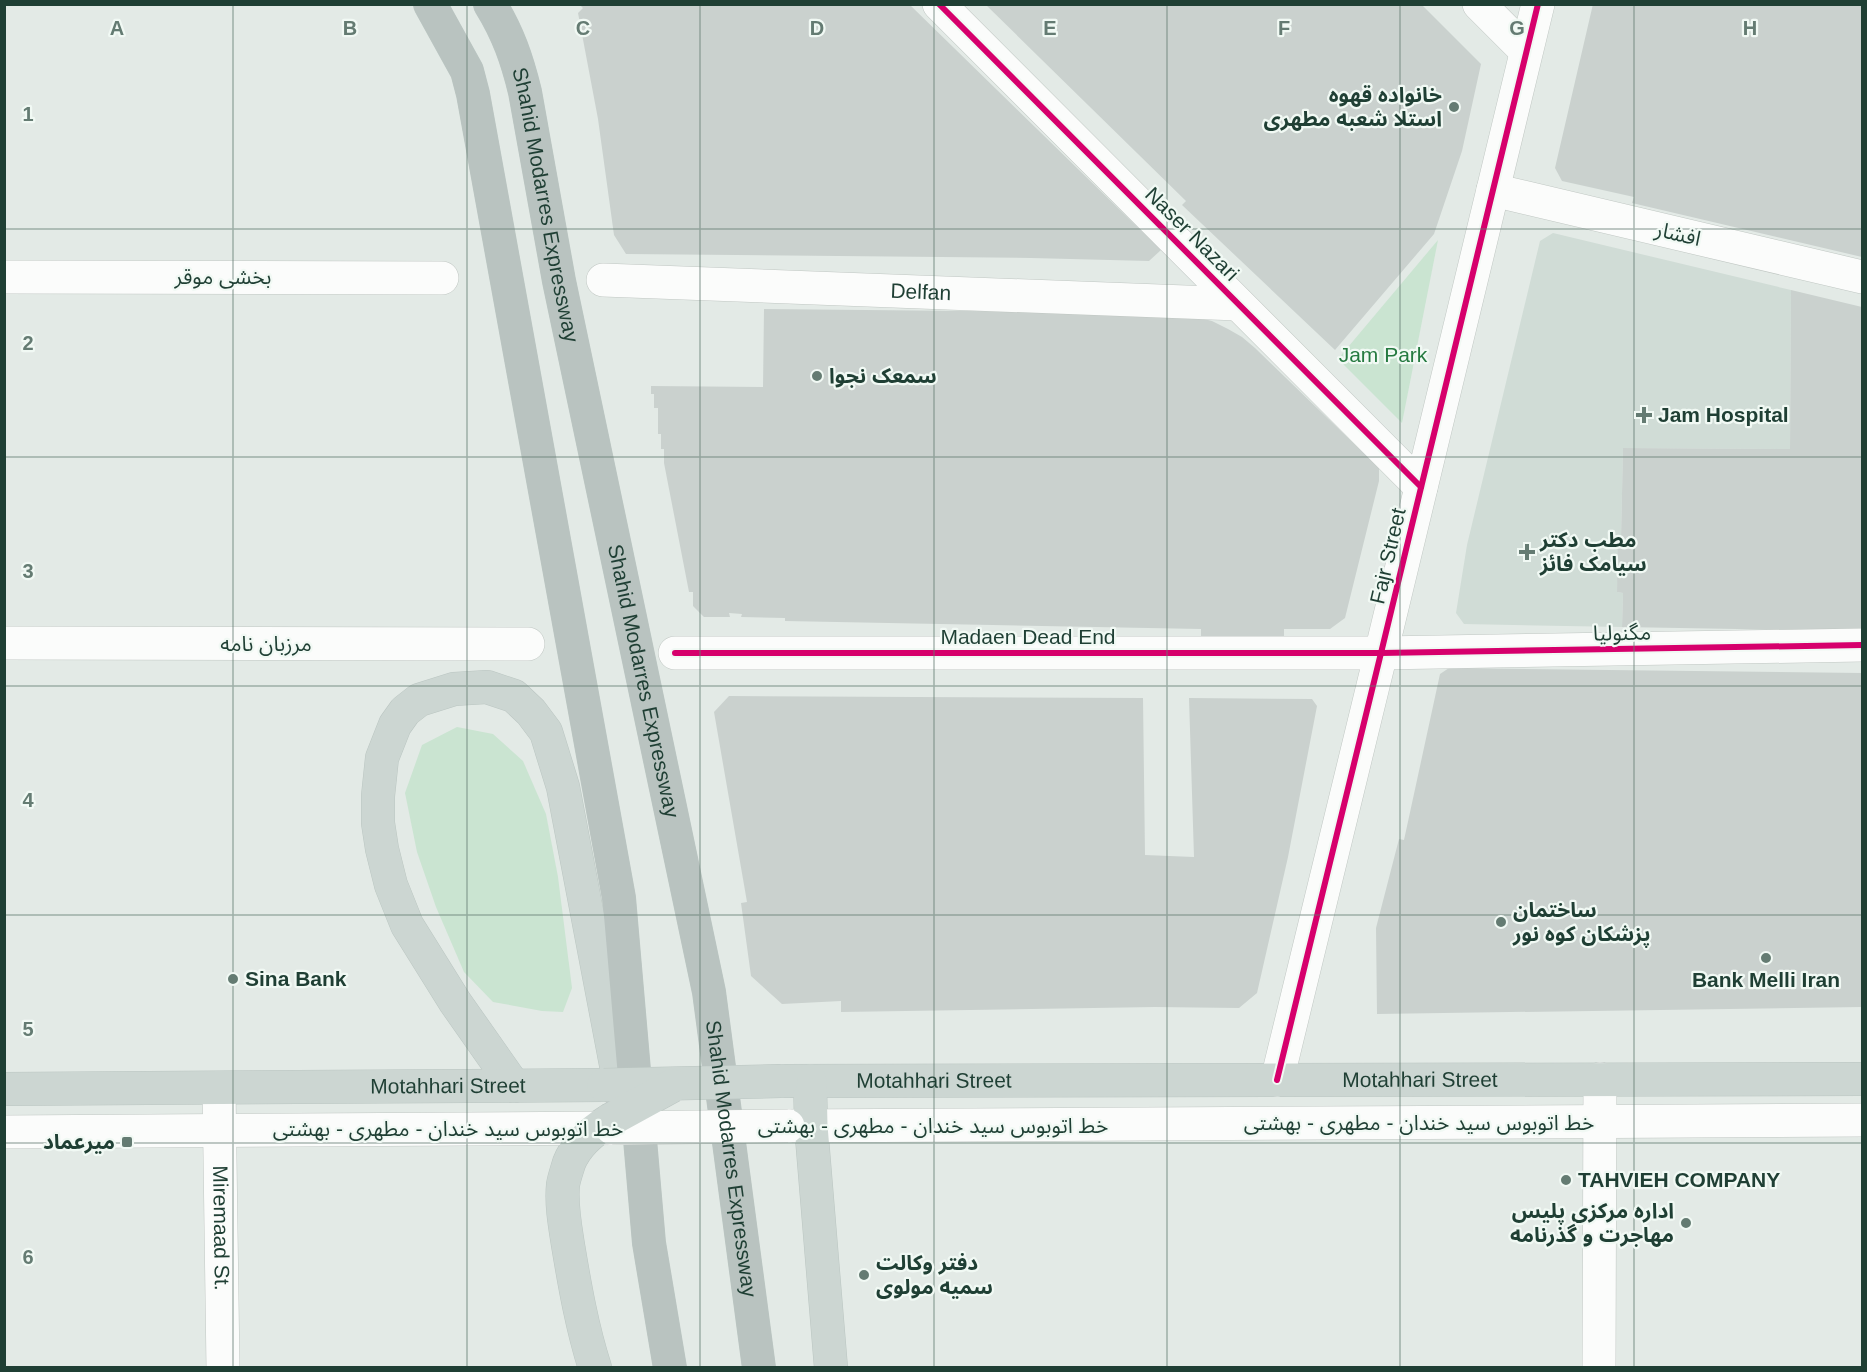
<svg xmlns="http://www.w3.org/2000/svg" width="1867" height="1372" viewBox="0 0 1867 1372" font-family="Arial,'Noto Sans Arabic',sans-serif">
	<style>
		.built { fill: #d0dcd6 }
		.green { fill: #cae4d1 }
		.building { fill: #cad1ce }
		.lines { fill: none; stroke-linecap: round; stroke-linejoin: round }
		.minor-casing { stroke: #c0c7c3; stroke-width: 34 }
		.major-casing { stroke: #bbc6c2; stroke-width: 34 }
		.highway-casing { stroke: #bbc6c2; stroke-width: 34 }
		.minor { stroke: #fbfcfb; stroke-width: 33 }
		.major { stroke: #ccd6d2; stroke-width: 33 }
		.highway { stroke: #b9c3c0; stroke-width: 33 }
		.minor-bridge-casing { stroke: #c0c7c3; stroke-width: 34; stroke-linecap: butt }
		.major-bridge-casing { stroke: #bbc6c2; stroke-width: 34; stroke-linecap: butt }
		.minor-bridge { stroke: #fbfcfb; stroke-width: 33 }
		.major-bridge { stroke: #ccd6d2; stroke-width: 33 }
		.cycleway-casing { stroke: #f1f9f4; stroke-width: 10 }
		.cycleway { stroke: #d6006c; stroke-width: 6 }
		.grid { fill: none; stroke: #647b72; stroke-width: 1.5; stroke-opacity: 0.55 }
		.poi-dot { fill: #647b72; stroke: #f1f9f4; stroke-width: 2 }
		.labels { text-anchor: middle; stroke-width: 4.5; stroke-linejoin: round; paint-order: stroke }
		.poi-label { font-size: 21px; font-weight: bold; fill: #1f3f34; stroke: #f1f9f4; text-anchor: start }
		.street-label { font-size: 21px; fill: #1f3f34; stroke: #f1f9f4 }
		.park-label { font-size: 21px; fill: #257a40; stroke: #f1f9f4 }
		.grid-label { font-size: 20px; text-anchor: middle; font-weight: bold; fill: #647b72; stroke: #f1f9f4; stroke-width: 4.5; stroke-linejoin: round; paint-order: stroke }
	</style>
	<rect width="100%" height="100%" fill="#e3eae6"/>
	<path class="built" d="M1553,233L1791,290L1790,449L1623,448L1621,538L1617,592L1623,593L1622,627L1464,624L1456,613L1467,545L1540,241Z"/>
	<g class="green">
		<path d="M1438,240L1402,423L1338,359Z"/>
		<path d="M457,727L493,734L523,761L546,814L558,877L572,988L563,1012L542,1011L493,1002L464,972L436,907L417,852L405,793L422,745Z"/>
	</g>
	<g class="building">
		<path d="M985,4H1421L1481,64L1462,151L1434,234L1335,350L1182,205L1186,201Z"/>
		<path d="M1593,4H1862V257L1632,203L1634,197L1562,181L1555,168Z"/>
		<path d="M580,5H910L1161,250L1149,261L1031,258L626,254L614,235L598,119L578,13L583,8Z"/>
		<path d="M1791,290L1862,307V631L1622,627L1623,593L1617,592L1618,538H1621L1623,448L1790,449Z"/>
		<path d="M764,309L1180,313L1212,321L1228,329L1242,337L1255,348L1379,468V481L1345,618L1330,629H1284V648H1201V629L785,621V618L741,617L742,614L729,613L730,617H704L693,606V592H689L664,463V449H661V434H658V408H654V394H651V386L763,387Z"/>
		<path d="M1449,668L1862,673V1007L1377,1014L1376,928L1399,839L1404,840L1440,674Z"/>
		<path d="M729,696L1143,698L1145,855L1194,857L1189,698L1312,699L1317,706L1288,857L1257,993L1239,1008L1155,1007L841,1012V1001L782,1004L751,976L741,903L747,902L714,712Z"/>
	</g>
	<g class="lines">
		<g class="minor-casing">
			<g id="minor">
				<path d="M939,4L1421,487"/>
				<path d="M1479,4L1526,51"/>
				<path d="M1493,190L1862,277"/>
				<path d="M4,277L442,278"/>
				<path id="s1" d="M603,280L1238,304"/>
				<path d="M4,643L528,644"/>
				<path d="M675,653H1381L1862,645"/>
				<path d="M1277,1080L1381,653L1538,4"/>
				<path id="s2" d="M219,1088L223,1368"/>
				<path d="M788,1126L1862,1120"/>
				<path d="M4,1132L612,1128"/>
				<path d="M1599,1368L1600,1079"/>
			</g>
		</g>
		<g class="major-casing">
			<g id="major">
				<path id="s3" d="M781,1081L1862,1079"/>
				<path d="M810,1081L811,1126L831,1368"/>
				<path d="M514,1086L455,1002L407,925L391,885L382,849L378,823V796L382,758L395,725L405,711L419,700L454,689L487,687L514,696L531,712L546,732L563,787L625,1112"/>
				<path id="s4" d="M4,1089L604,1085"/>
				<path d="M595,1368C582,1327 575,1287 568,1245C565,1226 561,1204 563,1185C564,1178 567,1170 569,1163C576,1145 594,1130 610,1120"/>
			</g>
		</g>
		<g class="highway-casing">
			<g id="highway">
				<path d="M430,4L467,71L473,94L619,898L649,1243L670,1368"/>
				<path id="s5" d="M490,4C508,33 517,59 525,92L559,281L709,992L759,1368"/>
			</g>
		</g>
		<use href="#minor" class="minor"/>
		<use href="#major" class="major"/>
		<use href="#highway" class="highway"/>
		<g class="minor-bridge-casing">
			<path id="minor-bridge" d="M612,1128L788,1126"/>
		</g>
		<g class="major-bridge-casing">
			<g id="major-bridge">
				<path d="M604,1085L781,1081"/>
				<path d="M610,1120L672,1086"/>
			</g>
		</g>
		<use href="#minor-bridge" class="minor-bridge"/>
		<use href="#major-bridge" class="major-bridge"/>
		<g class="cycleway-casing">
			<g id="cycleway">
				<path d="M939,4L1421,487"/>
				<path d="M675,653H1381L1862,645"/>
				<path d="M1277,1080L1381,653L1538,4"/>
			</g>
		</g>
		<use href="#cycleway" class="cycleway"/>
	</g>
	<path class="grid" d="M233,4V1368M467,4V1368M700,4V1368M934,4V1368M1167,4V1368M1400,4V1368M1634,4V1368M4,229H1862M4,457H1862M4,686H1862M4,915H1862M4,1143H1862"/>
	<g class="poi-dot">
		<circle cx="1454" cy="107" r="6"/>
		<circle cx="817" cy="376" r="6"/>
		<path d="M1641 406h6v6h6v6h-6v6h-6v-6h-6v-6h6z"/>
		<path d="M1524 543h6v6h6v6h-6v6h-6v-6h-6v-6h6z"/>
		<circle cx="1501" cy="922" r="6"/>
		<circle cx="1766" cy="958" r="6"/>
		<circle cx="233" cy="979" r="6"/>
		<rect x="121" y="1136" width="12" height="12" rx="3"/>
		<circle cx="1566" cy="1180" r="6"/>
		<circle cx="1686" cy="1223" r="6"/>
		<circle cx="864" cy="1275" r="6"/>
	</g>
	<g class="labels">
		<g class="poi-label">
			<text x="1442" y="102" text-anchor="end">خانواده قهوه<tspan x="1442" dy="24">استلا شعبه مطهری</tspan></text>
			<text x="829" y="383">سمعک نجوا</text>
			<text x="1658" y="422">Jam Hospital</text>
			<text x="1540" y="547">مطب دکتر<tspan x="1540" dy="24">سیامک فائز</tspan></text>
			<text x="1513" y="917">ساختمان<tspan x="1513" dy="24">پزشکان کوه نور</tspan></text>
			<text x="245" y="986">Sina Bank</text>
			<text x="1766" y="987" text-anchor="middle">Bank Melli Iran</text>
			<text x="115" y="1149" text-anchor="end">میرعماد</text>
			<text x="1578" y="1187">TAHVIEH COMPANY</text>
			<text x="1674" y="1218" text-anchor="end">اداره مرکزی پلیس<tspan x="1674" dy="24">مهاجرت و گذرنامه</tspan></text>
			<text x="876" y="1270">دفتر وکالت<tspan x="876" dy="24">سمیه مولوی</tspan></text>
		</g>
		<g class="street-label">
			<text dy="7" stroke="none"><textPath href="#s5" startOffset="210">Shahid Modarres Expressway</textPath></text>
			<text transform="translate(1192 234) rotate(45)" y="7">Naser Nazari</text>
			<text transform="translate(1678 234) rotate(13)" y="7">افشار</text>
			<text x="223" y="284">بخشی موقر</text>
			<text dy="7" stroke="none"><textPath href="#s1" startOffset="318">Delfan</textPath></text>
			<text transform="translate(1388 556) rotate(-77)" y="7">Fajr Street</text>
			<text transform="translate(1622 633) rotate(-1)" y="7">مگنولیا</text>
			<text x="1028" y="644">Madaen Dead End</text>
			<text x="266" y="651">مرزبان نامه</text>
			<text dy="7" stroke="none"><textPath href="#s5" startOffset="696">Shahid Modarres Expressway</textPath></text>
			<text dy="7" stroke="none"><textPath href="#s3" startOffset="639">Motahhari Street</textPath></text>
			<text dy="7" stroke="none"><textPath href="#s3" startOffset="153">Motahhari Street</textPath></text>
			<text dy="7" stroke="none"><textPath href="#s4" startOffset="444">Motahhari Street</textPath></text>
			<text x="1419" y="1130">خط اتوبوس سید خندان - مطهری - بهشتی</text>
			<text x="933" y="1133">خط اتوبوس سید خندان - مطهری - بهشتی</text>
			<text x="448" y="1136">خط اتوبوس سید خندان - مطهری - بهشتی</text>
			<text dy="7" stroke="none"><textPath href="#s5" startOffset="1182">Shahid Modarres Expressway</textPath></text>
			<text dy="7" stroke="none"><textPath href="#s2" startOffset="140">Miremaad St.</textPath></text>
		</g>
		<g class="park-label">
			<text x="1383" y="362">Jam Park</text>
		</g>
	</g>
	<g class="grid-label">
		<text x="117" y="35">A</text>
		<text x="350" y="35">B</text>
		<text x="583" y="35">C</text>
		<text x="817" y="35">D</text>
		<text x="1050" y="35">E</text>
		<text x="1284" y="35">F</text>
		<text x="1517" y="35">G</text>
		<text x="1750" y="35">H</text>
		<text x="28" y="121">1</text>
		<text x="28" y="350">2</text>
		<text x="28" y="578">3</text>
		<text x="28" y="807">4</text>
		<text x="28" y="1036">5</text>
		<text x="28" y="1264">6</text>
	</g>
	<rect width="1867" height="1372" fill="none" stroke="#1f3f34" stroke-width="12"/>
</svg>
